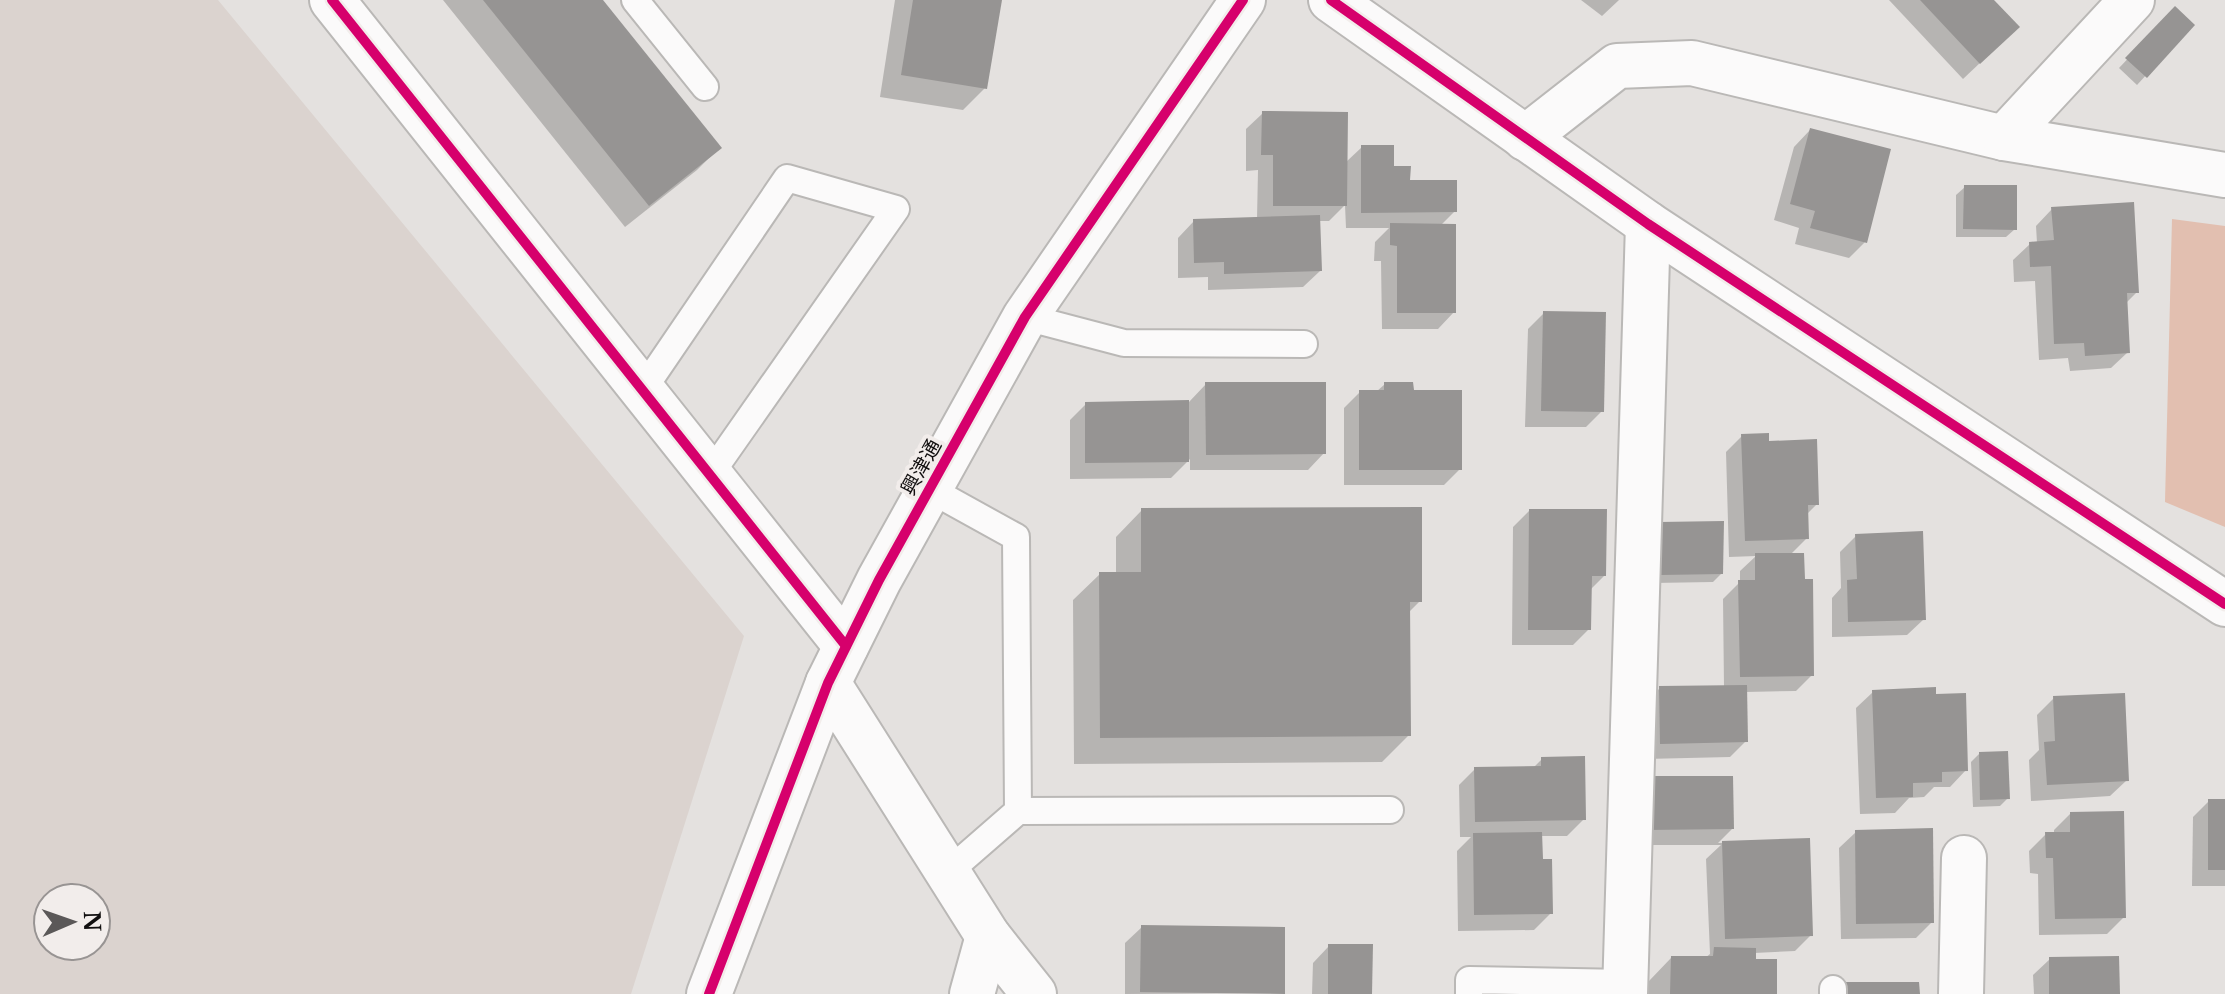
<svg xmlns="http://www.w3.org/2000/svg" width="2225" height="994" viewBox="0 0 2225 994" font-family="'Libre Baskerville','Noto Sans JP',serif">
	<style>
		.built { fill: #dbd3cf; fill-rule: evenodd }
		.green { fill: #e2bfb0 }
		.shadow { fill: #0003 }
		.building { fill: #969493 }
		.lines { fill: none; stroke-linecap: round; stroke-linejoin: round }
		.service-casing { stroke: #bab8b6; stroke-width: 30 }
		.minor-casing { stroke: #bab8b6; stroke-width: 48 }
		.tertiary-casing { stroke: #bab8b6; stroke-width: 48 }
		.service { stroke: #fbfafa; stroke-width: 26 }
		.minor { stroke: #fbfafa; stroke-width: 44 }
		.tertiary { stroke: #fbfafa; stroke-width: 44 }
		.cycleway-casing { stroke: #f2edeb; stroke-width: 15 }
		.cycleway { stroke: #d6006c; stroke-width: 10 }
		.labels { text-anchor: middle; stroke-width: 8; stroke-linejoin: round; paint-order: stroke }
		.street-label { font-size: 20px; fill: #110f0f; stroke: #f2edeb }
	</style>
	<rect width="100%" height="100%" fill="#e4e1df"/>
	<path class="built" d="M0,0H218L744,636L631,994H0ZM48,898H96V946H48Z"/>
	<path class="green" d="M2172,219L2225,226V527L2165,502Z"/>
	<g class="shadow">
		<path d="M443,0H600L719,148L697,170L625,227Z"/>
		<path d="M895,0H999L985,88L963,110L880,97Z"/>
		<path d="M1581,0H1619L1602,16Z"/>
		<path d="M1889,0H1991L2001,43L1963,79Z"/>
		<path d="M2175,9L2192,25L2137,85L2119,68Z"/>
		<path d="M1263,113L1345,163L1362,147L1408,182L1455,211L1440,226L1454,312L1438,329H1382L1381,261H1374L1375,242L1389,228H1346L1345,205L1329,221H1318L1320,271L1303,287L1208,290V277L1178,278V238L1194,221L1257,219L1258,170L1246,171V129Z"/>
		<path d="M1810,130L1865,242L1849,258L1795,244L1799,228L1774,220L1794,147Z"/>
		<path d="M1965,187L2015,229L2006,237H1956V195Z"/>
		<path d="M2052,209L2137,292L2125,304L2128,352L2111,368L2070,371L2068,358L2039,360L2035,281L2014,282L2013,260L2030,244L2037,243L2036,226Z"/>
		<path d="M1544,313L1602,411L1586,427H1525L1528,329Z"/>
		<path d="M1206,384L1324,453L1308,470H1190V459L1171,478L1070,479V420L1086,404L1189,402Z"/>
		<path d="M1385,384L1412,392L1460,469L1444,485H1344V408L1360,392H1376Z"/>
		<path d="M1742,436L1767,443L1817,504L1806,515L1807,538L1790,555L1812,675L1796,691L1745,692L1746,741L1730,757L1645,759L1644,704L1660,688L1724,687L1723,599L1740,582V571L1756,556L1729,557L1726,452Z"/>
		<path d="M1142,510L1420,601L1408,613L1409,735L1382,762L1074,764L1073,600L1100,574H1116V537Z"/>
		<path d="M1529,511L1604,576L1590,590L1589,629L1573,645H1512L1513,527Z"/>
		<path d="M1652,532L1721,574L1713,582L1653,583Z"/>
		<path d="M1856,536L1924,619L1907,635L1832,637V598L1841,588L1840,552Z"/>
		<path d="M1873,692L1966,770L1950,787H1934L1924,797L1909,798L1895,813L1860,814L1856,708Z"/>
		<path d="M2054,698L2127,780L2110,796L2031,801L2029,760L2039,750L2037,715Z"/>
		<path d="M1979,754L2008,798L2000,806L1973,807L1971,762Z"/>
		<path d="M1542,759L1584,819L1567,836H1540L1541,861L1551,913L1534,930L1458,931L1457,851L1471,837H1460L1459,785L1475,769L1533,768Z"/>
		<path d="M1631,794L1732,829L1718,843L1808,840L1811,935L1795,951L1754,953V961L1775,994H1649V981L1671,958H1705L1710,954L1706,859L1721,845H1631Z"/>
		<path d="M2209,801H2225V886H2192L2193,817Z"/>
		<path d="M2070,814L2124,917L2107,934L2039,935L2038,874L2030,873L2029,851L2046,834H2054V830Z"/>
		<path d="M1856,832L1932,922L1916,938L1841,939L1839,848Z"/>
		<path d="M1142,927L1283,993L1125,994V943Z"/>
		<path d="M1329,946L1370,994H1312L1313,963Z"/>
		<path d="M2050,959L2118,994H2034L2033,975Z"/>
	</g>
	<g class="building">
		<path d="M483,0H603L722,148L649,206Z"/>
		<path d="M913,0H1002L987,89L901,75Z"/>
		<path d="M1920,0H1994L2020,27L1980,64Z"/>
		<path d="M2175,6L2195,25L2147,78L2125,58Z"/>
		<path d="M1262,111L1348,112L1347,206H1273V155H1261Z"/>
		<path d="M1810,128L1891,149L1867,243L1810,228L1815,211L1790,204Z"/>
		<path d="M1361,145H1394V166H1411L1410,180H1457V212L1361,213Z"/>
		<path d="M1964,185H2017V230L1963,229Z"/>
		<path d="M2134,202L2139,293H2127L2130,353L2085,356L2084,343L2054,344L2051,266L2030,267L2029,242L2054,240L2051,207Z"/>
		<path d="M1320,215L1322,271L1224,274V262L1194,263L1193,219Z"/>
		<path d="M1390,223L1456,224V313H1397V246L1390,245Z"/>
		<path d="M1543,311L1606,312L1604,412L1541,411Z"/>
		<path d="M1205,382H1326V454L1206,455Z"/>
		<path d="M1384,382H1413L1414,390H1462V470H1359V390H1384Z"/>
		<path d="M1189,400V462L1085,463V402Z"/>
		<path d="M1769,433V441L1817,439L1819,505H1808L1809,539L1745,541L1741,434Z"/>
		<path d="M1422,507V602H1410L1411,736L1100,738L1099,572H1141V508Z"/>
		<path d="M1529,509H1607L1606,576H1592L1591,630H1528Z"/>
		<path d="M1724,521L1723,574L1660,575L1659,522Z"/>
		<path d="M1923,531L1926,620L1848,622L1847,580L1857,579L1855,534Z"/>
		<path d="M1755,553H1804L1805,579H1813L1814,676L1740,677L1738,580H1755Z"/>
		<path d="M1747,685L1748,742L1660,744L1659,686Z"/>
		<path d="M1936,687V694L1966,693L1968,771L1942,772V782L1913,783V797L1876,798L1872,690Z"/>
		<path d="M2125,693L2129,781L2047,785L2044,742L2055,741L2053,696Z"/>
		<path d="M2008,751L2010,799L1980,800L1979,752Z"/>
		<path d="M1585,756L1586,820L1475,822L1474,767L1541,766V757Z"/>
		<path d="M1647,776H1733L1734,829L1646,830Z"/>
		<rect x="2208" y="799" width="17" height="71"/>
		<path d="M2124,811L2126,918L2055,919L2053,858H2046L2045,832H2070V812Z"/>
		<path d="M1933,828L1934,923L1856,924L1855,830Z"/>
		<path d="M1542,832L1543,859H1552L1553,914L1474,915L1473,833Z"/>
		<path d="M1810,838L1813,936L1725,939L1722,841Z"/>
		<path d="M1141,925L1285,927V994L1140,992Z"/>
		<path d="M1328,944H1373L1372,994H1328Z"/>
		<path d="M1714,947L1756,948V959H1777V994H1670L1671,956H1713Z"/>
		<path d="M2119,956L2120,994H2049V957Z"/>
		<path d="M1846,982H1919L1920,994H1846Z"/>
	</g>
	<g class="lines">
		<g class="service-casing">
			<g id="service">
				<path d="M635,0L705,87"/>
				<path d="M1025,317L1124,343L1304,344"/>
				<path d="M642,391L787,178L896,209L709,476"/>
				<path d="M929,489L1016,537L1018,811L948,872"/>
				<path d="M1018,811L1390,810"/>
				<path d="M1833,989V994"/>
				<path d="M1469,994V980L1625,983"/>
			</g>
		</g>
		<g class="minor-casing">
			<g id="minor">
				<path d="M332,0L846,646"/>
				<path d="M1331,0L1648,224L2225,604"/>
				<path d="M1525,138L1617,66L1692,63L2004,138L2225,175"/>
				<path d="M2004,138L2132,0"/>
				<path d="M709,994L828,683L879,580L1025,317L1243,0"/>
				<path d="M972,994L988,936"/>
				<path d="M1625,994L1648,224"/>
				<path d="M1961,994L1964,858"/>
			</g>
		</g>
		<g class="tertiary-casing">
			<path id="tertiary" d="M828,683L988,936L1034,994"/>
		</g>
		<use href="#service" class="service"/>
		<use href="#minor" class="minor"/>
		<use href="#tertiary" class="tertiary"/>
		<g class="cycleway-casing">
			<g id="cycleway">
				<path d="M332,0L846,646"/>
				<path d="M1331,0L1648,224L2225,604"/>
				<path d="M709,994L828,683L879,580L1025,317L1243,0"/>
			</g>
		</g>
		<use href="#cycleway" class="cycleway"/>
	</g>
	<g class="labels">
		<g class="street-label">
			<text transform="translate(921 467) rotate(-61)" y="7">興津通</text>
		</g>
	</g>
	<g transform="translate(72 922) rotate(88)"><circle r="38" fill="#f2edeb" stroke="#989493" stroke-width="2"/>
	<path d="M0-6L14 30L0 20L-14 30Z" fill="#5b5858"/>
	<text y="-12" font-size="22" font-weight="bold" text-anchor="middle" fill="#110f0f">N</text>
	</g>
</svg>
